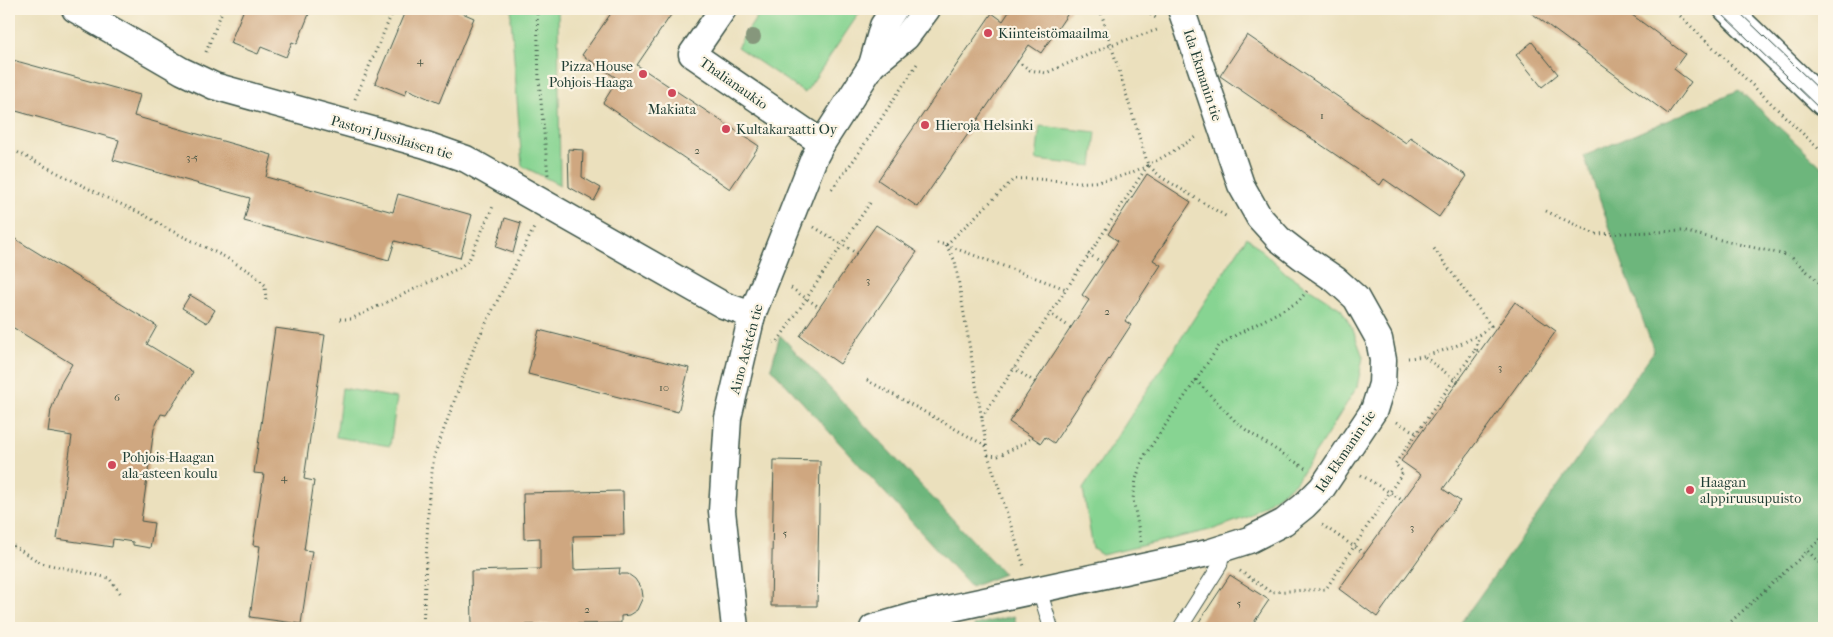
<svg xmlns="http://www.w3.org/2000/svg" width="1833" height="637" viewBox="0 0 1833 637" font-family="'IM FELL French Canon',serif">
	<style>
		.green { fill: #87d492; stroke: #538863 }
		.forest { fill: #6db67c; stroke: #467a58 }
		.building { fill: #cfa780 }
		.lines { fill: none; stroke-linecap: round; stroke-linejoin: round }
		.service-casing { stroke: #3e5549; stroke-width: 16 }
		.minor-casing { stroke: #3e5549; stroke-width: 29 }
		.path { stroke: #3e5549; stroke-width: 3; stroke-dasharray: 1 4; stroke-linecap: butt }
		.service { stroke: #fff; stroke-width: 14 }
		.minor { stroke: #fff; stroke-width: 26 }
		.tram { stroke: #1f3d34; stroke-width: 1 }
		.tree { fill: #86977c }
		.poi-dot { fill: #d1495b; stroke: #fcf5e5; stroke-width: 2 }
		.labels { text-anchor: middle; stroke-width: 4.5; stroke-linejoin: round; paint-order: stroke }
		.number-label { font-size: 11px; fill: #4b5847 }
		.poi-label { font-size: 14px; fill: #1f3d34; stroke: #fcf5e5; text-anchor: start }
		.street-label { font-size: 14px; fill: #1f3d34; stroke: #fcf5e5 }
	</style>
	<rect width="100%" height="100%" fill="#fcf5e5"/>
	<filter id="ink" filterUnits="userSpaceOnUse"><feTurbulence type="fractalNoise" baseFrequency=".02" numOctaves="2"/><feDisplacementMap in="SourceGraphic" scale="10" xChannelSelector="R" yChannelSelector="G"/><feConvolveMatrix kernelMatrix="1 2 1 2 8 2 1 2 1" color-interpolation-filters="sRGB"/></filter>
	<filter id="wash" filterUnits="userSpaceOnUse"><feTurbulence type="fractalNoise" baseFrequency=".0096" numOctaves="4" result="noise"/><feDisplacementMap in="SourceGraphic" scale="20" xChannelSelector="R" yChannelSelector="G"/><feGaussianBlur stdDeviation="1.12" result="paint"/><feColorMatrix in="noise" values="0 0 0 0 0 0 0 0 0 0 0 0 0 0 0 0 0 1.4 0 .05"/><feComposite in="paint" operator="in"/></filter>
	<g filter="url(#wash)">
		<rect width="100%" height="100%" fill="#ebe0bd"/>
		<g class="green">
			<path d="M512,9H558L560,185L522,166L511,18Z"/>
			<path d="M762,9H862L805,93L737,47Z"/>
			<path d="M1040,126L1096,132L1092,166L1036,160Z"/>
			<path d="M1247,237L1287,274L1341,309L1353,330L1363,357L1357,387L1322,443L1295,483L1250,516L1214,529L1102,555L1093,549L1083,489Z"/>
			<path d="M342,388L397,398L390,446L336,437Z"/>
		</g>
		<g class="forest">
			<path d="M1739,90L1824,169V628H1457L1654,351L1584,156Z"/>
			<path d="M780,335L1004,574L971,587L771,368Z"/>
			<path d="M1014,616L1017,628H975L974,625Z"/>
		</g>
		<g id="blocks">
			<g class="building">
				<path d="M244,9H311L297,44L292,42L286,57L261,47L258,54L230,43Z"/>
				<path d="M406,9H453L474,18L439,103L407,89L405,95L375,83Z"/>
				<path d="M614,9H675L637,65L759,146L730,189L603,103L618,79L582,55Z"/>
				<path d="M1011,9H1071L1041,53L1029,45L918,207L878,180L992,13L1003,21Z"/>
				<path d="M1526,9H1624L1685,54L1674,69L1691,82L1668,114Z"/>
				<path d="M1247,35L1406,143L1410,137L1467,176L1439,217L1384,179L1380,185L1220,76Z"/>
				<path d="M1532,42L1558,74L1542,87L1516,55Z"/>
				<path d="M9,59L140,95L134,116L272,155L266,177L393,212L398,194L472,215L460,258L395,241L389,260L244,221L250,198L113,160L119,140L9,109Z"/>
				<path d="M568,149L583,150L582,177L601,188L594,201L569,187Z"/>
				<path d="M1147,174L1191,202L1153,260L1161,265L1125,321L1131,325L1054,443L1045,437L1041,443L1009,422L1089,300L1082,295L1118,241L1108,234Z"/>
				<path d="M505,218L521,223L513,253L496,247Z"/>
				<path d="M876,225L917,252L840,364L800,336Z"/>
				<path d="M12,237L157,326L147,344L193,372L166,415L161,414L154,429L141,521L154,523L150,548L133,545V542L113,539L112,547L57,539L72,436L48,432L51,410L61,383L72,364L9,325V243Z"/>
				<path d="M190,295L215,310L207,323L182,308Z"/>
				<path d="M1515,302L1556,331L1443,489L1460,501L1377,617L1339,589L1421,475L1401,461Z"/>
				<path d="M275,328L325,335L304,479L314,481L304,550L312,551L301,624L250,617L260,546L253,545L264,474L254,473Z"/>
				<path d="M539,330L689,368L678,412L528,374Z"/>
				<path d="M774,460L820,461L817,606H771Z"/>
				<path d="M623,491L624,535L573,536L574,570L620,568L619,574H628L635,579L642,590L643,597L637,610L629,615L621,616V623L472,626L471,571L540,569V538L524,539L523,493Z"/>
				<path d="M1230,575L1269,600L1250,628H1195Z"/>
			</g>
		</g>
	</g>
	<g filter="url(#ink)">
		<use href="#blocks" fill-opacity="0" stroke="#3e5549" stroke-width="1"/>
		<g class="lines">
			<g class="service-casing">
				<g id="service">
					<path d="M1039,589L1051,628"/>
					<path d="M1180,628L1220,565L1223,548"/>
				</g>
			</g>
			<g class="minor-casing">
				<g id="minor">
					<path d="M75,9L182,71L214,86L426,145L466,159L723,305L752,315"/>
					<path d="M723,9L692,54L822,143"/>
					<path d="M1727,9L1824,103"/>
					<path d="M872,65L906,37L927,9"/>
					<path d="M735,628L722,511L728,418L752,315L814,158L822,143L872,65L883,26L894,9"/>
					<path d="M873,628L915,616L1208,553L1249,540L1284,522L1304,506L1322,488L1374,410L1382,384L1383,360L1379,339L1356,298L1336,280L1301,256L1279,239L1259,217L1241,185L1181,9"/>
				</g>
			</g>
			<g class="path">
				<path d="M537,9L539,80L548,175"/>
				<path d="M1100,9L1148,165L1161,177L1227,217"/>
				<path d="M1142,9L1156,18"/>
				<path d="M1673,9L1824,154"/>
				<path d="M206,52L223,9"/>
				<path d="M1017,61L1030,70L1046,73L1111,45L1160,29"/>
				<path d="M355,99L394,9"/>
				<path d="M9,148L107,198L141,213L168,229L225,257L252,273L265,285L266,301"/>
				<path d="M832,189L856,157L917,64"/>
				<path d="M1546,211L1595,234L1682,231L1790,256L1824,287"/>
				<path d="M814,227L856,253"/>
				<path d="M937,243L946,245L1014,179C1043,177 1073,185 1102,181C1137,175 1168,154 1198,136"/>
				<path d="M946,245L955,261L988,455L1024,566"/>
				<path d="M946,245L1066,289"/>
				<path d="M1088,254L1103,263"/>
				<path d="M791,288L819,307"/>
				<path d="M1049,313L1071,328"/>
				<path d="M340,319H351L459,268L469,260L494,204"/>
				<path d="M773,342L778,341L872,200"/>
				<path d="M1475,350L1480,335"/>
				<path d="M1425,357L1458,382"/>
				<path d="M1408,358C1435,356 1471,342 1491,326L1432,246"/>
				<path d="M1013,368L1035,382"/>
				<path d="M867,380L986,446"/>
				<path d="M1196,380L1237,423L1253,435L1305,468"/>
				<path d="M982,417L1148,165"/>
				<path d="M1397,422L1420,435"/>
				<path d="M988,455L998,456L1028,441L1031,436"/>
				<path d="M1361,475L1402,500"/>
				<path d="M1322,525L1364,553"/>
				<path d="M1141,542L1133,499L1136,479L1143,458L1219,346L1236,335L1298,302L1307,291"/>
				<path d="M9,543L41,563L109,578L121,594"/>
				<path d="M1808,551L1824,568"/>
				<path d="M1240,571L1271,592L1326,589L1403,472L1395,464L1475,350L1480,351"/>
				<path d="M423,628L429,495L434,456L475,345L534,228"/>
				<path d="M1724,628L1824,536"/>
			</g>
			<use href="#service" class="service"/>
			<use href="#minor" class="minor"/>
			<g class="tram">
				<path d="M1717,9L1824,113"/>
				<path d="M1736,9L1824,94"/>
			</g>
		</g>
		<circle class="tree" cx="753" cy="37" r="8"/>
	</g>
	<g class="poi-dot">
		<circle cx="988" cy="33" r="5"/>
		<circle cx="643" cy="74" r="5"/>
		<circle cx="672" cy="93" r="5"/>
		<circle cx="925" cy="125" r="5"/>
		<circle cx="726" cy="129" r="5"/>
		<circle cx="112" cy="465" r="5"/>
		<circle cx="1690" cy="490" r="5"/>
	</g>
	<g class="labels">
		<g class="number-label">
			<text x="420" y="64">4</text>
			<text x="1322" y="119">1</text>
			<text x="697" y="154">2</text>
			<text x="192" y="161">3-5</text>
			<text x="868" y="284">3</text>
			<text x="1107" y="315">2</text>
			<text x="1500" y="371">3</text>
			<text x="664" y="391">10</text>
			<text x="117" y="401">6</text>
			<text x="284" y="481">4</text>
			<text x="1412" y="531">3</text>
			<text x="785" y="537">5</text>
			<text x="1239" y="607">5</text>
			<text x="587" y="613">2</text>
		</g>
		<g class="poi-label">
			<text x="998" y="38">Kiinteistömaailma</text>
			<text x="633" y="71" text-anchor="end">Pizza House<tspan x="633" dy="16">Pohjois-Haaga</tspan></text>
			<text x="672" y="114" text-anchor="middle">Makiata</text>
			<text x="935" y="130">Hieroja Helsinki</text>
			<text x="736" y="134">Kultakaraatti Oy</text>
			<text x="122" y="462">Pohjois-Haagan<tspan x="122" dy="16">ala-asteen koulu</tspan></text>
			<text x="1700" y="487">Haagan<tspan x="1700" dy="16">alppiruusupuisto</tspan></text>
		</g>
		<g class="street-label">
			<text transform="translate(1203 75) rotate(72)" y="5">Ida Ekmanin tie</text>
			<text transform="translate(734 83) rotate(35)" y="5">Thalianaukio</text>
			<text transform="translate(392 137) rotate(16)" y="5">Pastori Jussilaisen tie</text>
			<text transform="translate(746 349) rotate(-75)" y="5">Aino Acktén tie</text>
			<text transform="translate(1345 451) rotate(-56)" y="5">Ida Ekmanin tie</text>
		</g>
	</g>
	<rect width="1833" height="637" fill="none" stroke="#fcf5e5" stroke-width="30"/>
</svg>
